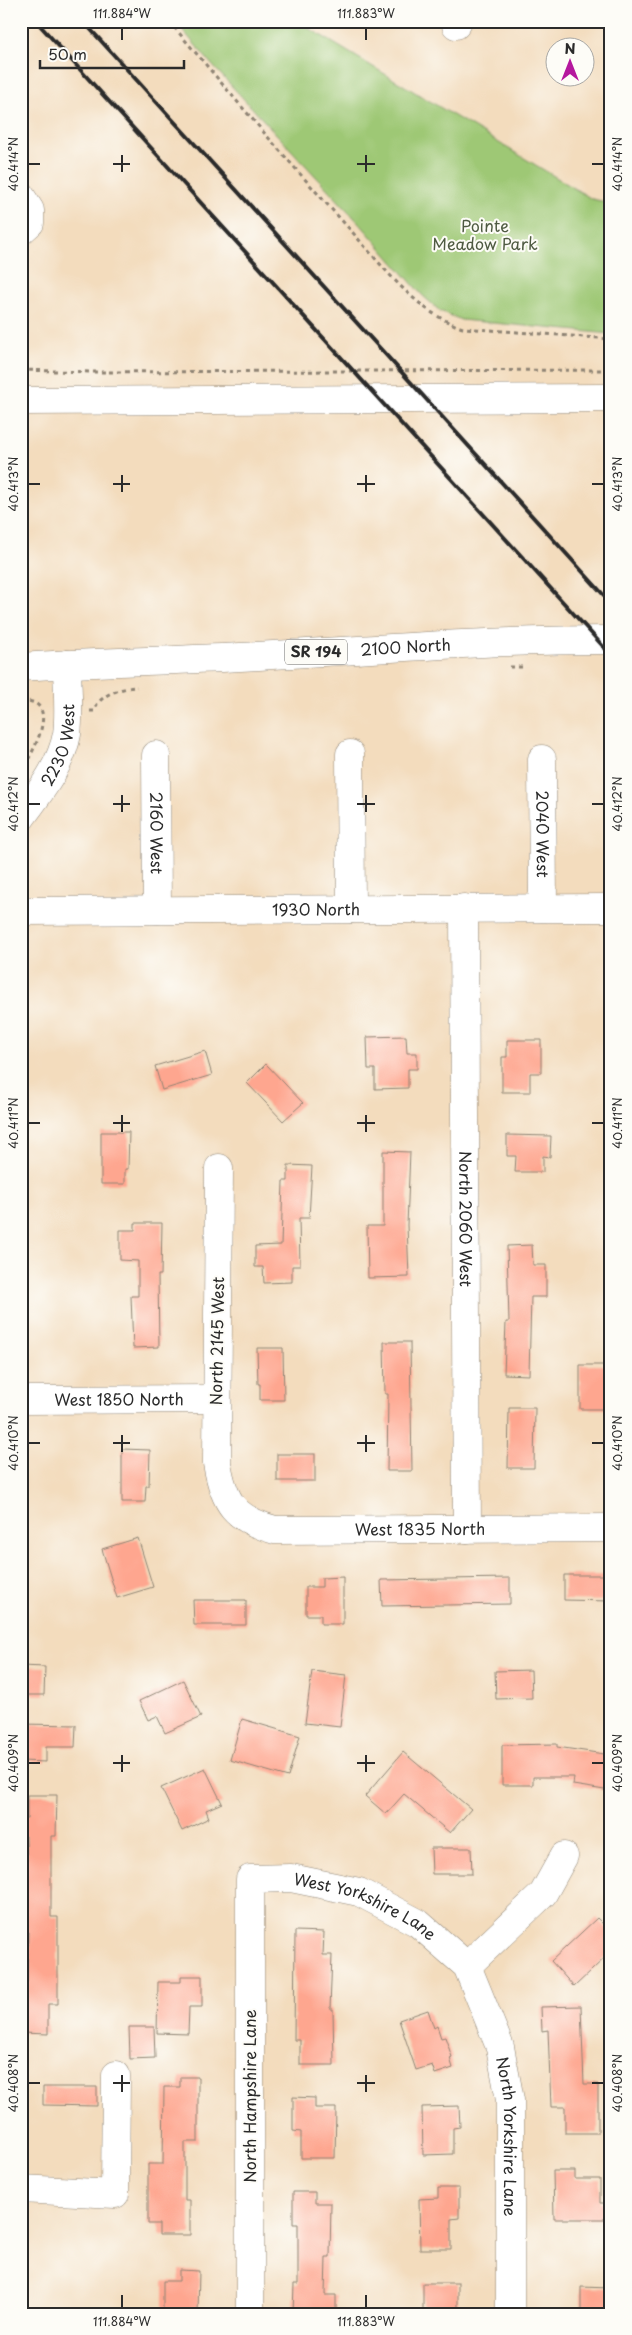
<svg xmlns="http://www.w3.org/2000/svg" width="632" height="2335" viewBox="0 0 632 2335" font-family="'Playpen Sans',sans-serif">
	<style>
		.green { fill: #9ec874; stroke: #647a50 }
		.building { fill: #fea68f }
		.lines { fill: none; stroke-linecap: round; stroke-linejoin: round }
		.minor-casing { stroke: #8f8474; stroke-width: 29 }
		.highway-casing { stroke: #8f8474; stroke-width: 29 }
		.path { stroke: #8f8474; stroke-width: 3; stroke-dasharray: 4 4; stroke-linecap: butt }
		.minor { stroke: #fff; stroke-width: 28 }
		.highway { stroke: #fff; stroke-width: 28 }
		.rail { stroke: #2b2b2b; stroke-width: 4 }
		.ticks { fill: none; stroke: #2b2b2b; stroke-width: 2 }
		.labels { text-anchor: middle; stroke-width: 4; stroke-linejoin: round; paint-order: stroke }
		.shield { fill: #fdfcf7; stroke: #6a6a68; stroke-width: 1 }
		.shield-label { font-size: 15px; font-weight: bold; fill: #2b2b2b }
		.park-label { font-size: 16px; fill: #4e5a41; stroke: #fdfcf7 }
		.street-label { font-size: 16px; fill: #2b2b2b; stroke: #fdfcf7 }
		.neatline { fill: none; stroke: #2b2b2b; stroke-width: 2 }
		.ticks-label { font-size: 12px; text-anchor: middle; fill: #2b2b2b }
	</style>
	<rect width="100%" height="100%" fill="#fdfcf7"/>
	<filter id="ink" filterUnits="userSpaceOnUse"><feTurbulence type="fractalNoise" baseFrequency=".02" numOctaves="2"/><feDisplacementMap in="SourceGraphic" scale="10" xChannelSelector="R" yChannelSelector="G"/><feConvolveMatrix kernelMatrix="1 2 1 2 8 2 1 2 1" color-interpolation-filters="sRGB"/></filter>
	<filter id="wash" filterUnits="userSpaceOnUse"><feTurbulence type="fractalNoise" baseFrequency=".0096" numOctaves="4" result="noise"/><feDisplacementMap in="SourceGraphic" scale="20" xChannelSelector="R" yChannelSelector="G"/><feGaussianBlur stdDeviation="1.12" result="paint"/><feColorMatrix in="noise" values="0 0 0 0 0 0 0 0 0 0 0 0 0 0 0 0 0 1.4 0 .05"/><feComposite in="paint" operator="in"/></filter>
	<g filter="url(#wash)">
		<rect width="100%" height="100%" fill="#f3dcbd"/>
		<path class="green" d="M175,21H297L592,199L611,203V334L461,320L440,311L422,295L361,225L213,66Z"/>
		<g id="blocks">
			<g class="building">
				<path d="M406,1036L407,1053H417V1069H408V1088L375,1089V1069H368L367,1037Z"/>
				<path d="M507,1040H541V1073H530V1092H502V1057H507Z"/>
				<path d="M205,1051L212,1075L162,1090L155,1066Z"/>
				<path d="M266,1064L303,1103L283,1121L247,1083Z"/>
				<path d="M101,1132H129L128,1169H125V1184H101Z"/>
				<path d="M507,1135L551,1136L550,1157L543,1156V1172H515L516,1156H507Z"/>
				<path d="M383,1151L410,1152L407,1225L409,1277L368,1278L367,1226H383Z"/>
				<path d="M288,1165L312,1166L309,1218H299L300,1266H292V1282L264,1283L263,1267H255V1246L281,1245L283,1181H288Z"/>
				<path d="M135,1223H162L161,1275H158L159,1347L133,1348L131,1296H138V1261L120,1260V1230H135Z"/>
				<path d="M532,1245L533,1265H546V1297H531L529,1375L504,1374L506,1322H509L507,1246Z"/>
				<path d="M384,1342H410L412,1471H387L388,1394H385Z"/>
				<path d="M257,1348H283L284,1400H260V1384H258Z"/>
				<path d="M580,1365H611L610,1409H580Z"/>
				<path d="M509,1408H535L534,1468H508Z"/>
				<path d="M122,1449L150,1450L149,1486H146L145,1502H122Z"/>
				<rect x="277" y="1454" width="38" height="27"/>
				<path d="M138,1538L153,1587L117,1598L102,1549Z"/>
				<path d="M564,1575H611V1601L564,1600Z"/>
				<path d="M343,1577V1624H321V1615H306V1587H322V1578Z"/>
				<path d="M510,1578V1604L382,1606L381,1580Z"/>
				<path d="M193,1600H246V1625H194Z"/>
				<path d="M21,1666L45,1667L44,1695H21Z"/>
				<path d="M531,1670L532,1698L496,1699L495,1671Z"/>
				<path d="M312,1671L346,1675L340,1727L305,1723Z"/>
				<path d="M183,1680L201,1717L165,1733L157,1716L148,1720L139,1701Z"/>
				<path d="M242,1719L300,1736L288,1777L230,1760Z"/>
				<path d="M21,1724L76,1725L75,1747H46V1762L21,1761Z"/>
				<path d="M557,1744V1747L611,1755V1791L573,1785L574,1777H533V1785H502V1745Z"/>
				<path d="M403,1752L471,1809L450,1833L404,1794L386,1814L365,1796Z"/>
				<path d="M205,1768L222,1803L206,1810L209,1818L182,1831L161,1788Z"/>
				<path d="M27,1795H57L56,1836H51V1917H58V2004H48V2034L22,2033L23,1982H27L28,1932H22L23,1867H27L26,1836H23V1818H27Z"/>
				<path d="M431,1848H471L472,1874H432Z"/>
				<path d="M597,1918L611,1932V1952L574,1987L551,1961Z"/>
				<path d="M295,1931L324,1932L323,1955H332L330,2009H333L334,2065H300V2040H294Z"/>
				<path d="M181,1976H202V2007H189L188,2034L157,2033L158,1982H181Z"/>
				<path d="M581,2006L584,2084H598V2133H565V2107H551L548,2030L542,2031L541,2007Z"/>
				<path d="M428,2010L434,2028L437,2026L441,2038L445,2037L452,2057L450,2058L453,2068L435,2074L432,2065L416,2070L399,2020Z"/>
				<path d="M129,2027H154L155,2058L130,2059Z"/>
				<path d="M180,2077H198V2142H185V2200H190V2235H159V2224H148V2164H163L164,2087H180Z"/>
				<path d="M43,2087H97V2106L43,2105Z"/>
				<path d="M293,2097L315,2098V2108H336L335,2158H301V2132L293,2131Z"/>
				<path d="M459,2106L460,2127L453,2128V2154L423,2155L422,2107Z"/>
				<path d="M553,2171H575V2179H600V2203H610V2219H554Z"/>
				<path d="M438,2188H459V2218L451,2219V2249H420L419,2199L438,2198Z"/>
				<path d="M293,2192H315V2203H331L330,2257H326L325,2295H336V2314H293L294,2284H298V2224H293Z"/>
				<path d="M179,2270L199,2271L198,2314H163V2281H179Z"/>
				<rect x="423" y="2283" width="35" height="31"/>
				<path d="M581,2287L611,2288V2314H581Z"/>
			</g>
		</g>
	</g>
	<g filter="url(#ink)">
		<use href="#blocks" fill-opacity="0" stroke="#8f8474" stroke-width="1"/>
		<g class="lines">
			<g class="minor-casing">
				<g id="minor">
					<path d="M456,25L458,21"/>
					<path d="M21,196L30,210V223L21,231"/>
					<path d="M350,754L351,909"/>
					<path id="s1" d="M156,755L157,910"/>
					<path id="s2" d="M542,759L543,908"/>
					<path id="s3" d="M21,818C40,792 61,766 67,734C70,711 67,687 67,664"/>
					<path id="s4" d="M464,908L467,1529"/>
					<path id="s5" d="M21,911L611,908"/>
					<path id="s6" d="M219,1168L217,1463C224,1504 235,1519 275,1530L611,1528"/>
					<path id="s7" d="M21,1400L216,1399"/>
					<path d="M467,1966L543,1894L564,1856"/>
					<path d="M21,2189L115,2194L116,2075"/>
					<path id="s8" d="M250,2314V1879L291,1878L359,1892L418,1923L467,1966L500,2047L510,2100V2314"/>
				</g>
			</g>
			<g class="highway-casing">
				<g id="highway">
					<path d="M21,401L611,398"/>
					<path id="s9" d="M21,667C94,662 167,661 240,657C364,650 487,640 611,640"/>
				</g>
			</g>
			<g class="path">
				<path d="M169,21C227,90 285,158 345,224C379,261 414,312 463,328L611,339"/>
				<path d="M21,370L90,372L611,370"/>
				<path d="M510,667H524"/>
				<path d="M21,701C63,698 33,754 21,771"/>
				<path d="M90,711H94C99,694 121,688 137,687"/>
			</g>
			<use href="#minor" class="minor"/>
			<use href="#highway" class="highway"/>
			<g class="rail">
				<path d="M36,21L611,655"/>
				<path d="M83,21L611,603"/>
			</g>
		</g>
	</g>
	<path class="ticks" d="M122,28V40M366,28V40M122,155V172M366,155V172M28,164H40M113,164H130M357,164H375M592,164H604M122,475V492M366,475V492M28,484H40M113,484H130M357,484H375M592,484H604M122,795V812M366,795V812M28,804H40M113,804H130M357,804H375M592,804H604M122,1115V1132M366,1115V1132M28,1123H40M113,1123H130M357,1123H375M592,1123H604M122,1435V1452M366,1435V1452M28,1443H40M113,1443H130M357,1443H375M592,1443H604M122,1755V1772M366,1755V1772M28,1763H40M113,1763H130M357,1763H375M592,1763H604M122,2075V2092M366,2075V2092M28,2083H40M113,2083H130M357,2083H375M592,2083H604M122,2295V2308M366,2295V2308"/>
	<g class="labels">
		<rect class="shield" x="285" y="639.5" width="62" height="25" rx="4"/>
		<g class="shield-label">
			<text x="316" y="657">SR 194</text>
		</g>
		<g class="park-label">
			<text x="485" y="232">Pointe<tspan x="485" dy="18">Meadow Park</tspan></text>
		</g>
		<g class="street-label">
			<text dy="6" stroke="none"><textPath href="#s9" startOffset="385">2100 North</textPath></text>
			<text dy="6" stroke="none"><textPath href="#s3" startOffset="84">2230 West</textPath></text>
			<text dy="6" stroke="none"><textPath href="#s1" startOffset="78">2160 West</textPath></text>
			<text dy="6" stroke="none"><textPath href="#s2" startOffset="75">2040 West</textPath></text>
			<text dy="6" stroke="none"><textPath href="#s5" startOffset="295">1930 North</textPath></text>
			<text dy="6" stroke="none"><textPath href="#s4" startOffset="311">North 2060 West</textPath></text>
			<text transform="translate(217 1341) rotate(-89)" y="6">North 2145 West</text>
			<text dy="6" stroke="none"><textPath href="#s7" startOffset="98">West 1850 North</textPath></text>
			<text dy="6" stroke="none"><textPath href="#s6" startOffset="536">West 1835 North</textPath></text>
			<text dy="6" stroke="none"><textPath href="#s8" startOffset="556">West Yorkshire Lane</textPath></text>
			<text transform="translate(250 2096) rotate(-90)" y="6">North Hampshire Lane</text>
			<text dy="6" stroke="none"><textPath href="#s8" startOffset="855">North Yorkshire Lane</textPath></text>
		</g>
	</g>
	<rect width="632" height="2335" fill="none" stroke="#fdfcf7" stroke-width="55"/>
	<g transform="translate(570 62)"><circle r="24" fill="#fdfcf7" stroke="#a9a8a5"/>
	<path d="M0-4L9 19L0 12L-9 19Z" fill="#b5179e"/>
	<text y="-8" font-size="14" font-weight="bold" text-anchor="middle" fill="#2b2b2b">N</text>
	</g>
	<path d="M40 60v8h144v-8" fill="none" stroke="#2b2b2b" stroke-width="2.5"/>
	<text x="48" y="60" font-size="15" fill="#2b2b2b" stroke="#fdfcf7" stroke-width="4" paint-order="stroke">50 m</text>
	<rect x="28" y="28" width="576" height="2280" class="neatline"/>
	<g class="ticks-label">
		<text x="122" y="18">111.884°W</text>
		<text x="366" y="18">111.883°W</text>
		<text transform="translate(14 164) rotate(-90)" y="4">40.414°N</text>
		<text transform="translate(618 164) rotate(-90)" y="4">40.414°N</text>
		<text transform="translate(14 484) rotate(-90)" y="4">40.413°N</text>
		<text transform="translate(618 484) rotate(-90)" y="4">40.413°N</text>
		<text transform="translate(14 804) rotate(-90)" y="4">40.412°N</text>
		<text transform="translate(618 804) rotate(-90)" y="4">40.412°N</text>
		<text transform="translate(14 1123) rotate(-90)" y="4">40.411°N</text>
		<text transform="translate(618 1123) rotate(-90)" y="4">40.411°N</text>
		<text transform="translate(14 1443) rotate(-90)" y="4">40.410°N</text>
		<text transform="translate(618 1443) rotate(-90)" y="4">40.410°N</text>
		<text transform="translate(14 1763) rotate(-90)" y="4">40.409°N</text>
		<text transform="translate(618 1763) rotate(-90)" y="4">40.409°N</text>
		<text transform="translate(14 2083) rotate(-90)" y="4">40.408°N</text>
		<text transform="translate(618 2083) rotate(-90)" y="4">40.408°N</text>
		<text x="122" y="2326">111.884°W</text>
		<text x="366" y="2326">111.883°W</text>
	</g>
</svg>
